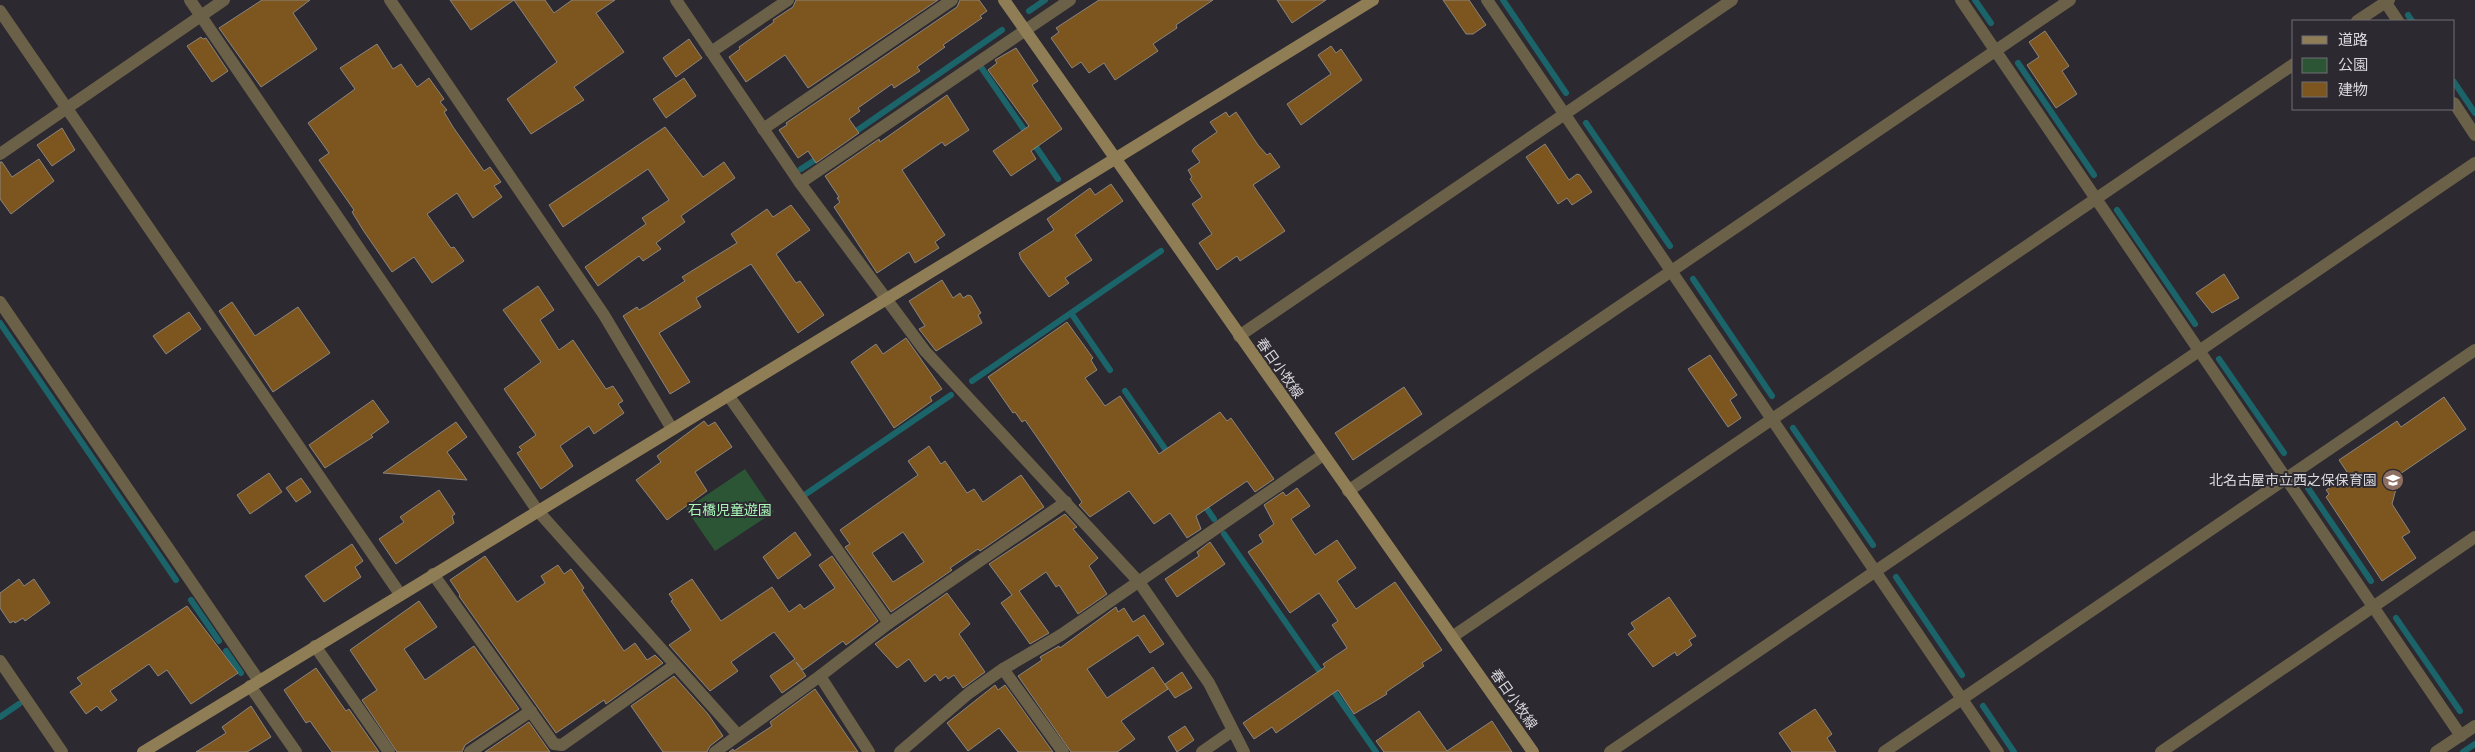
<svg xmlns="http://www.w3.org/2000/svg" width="2475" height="752" viewBox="0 0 2475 752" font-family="Mulish,'Noto Sans JP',sans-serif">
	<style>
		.green { fill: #2b5535 }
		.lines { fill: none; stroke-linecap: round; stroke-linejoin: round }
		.stream { stroke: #1b646a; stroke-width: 6 }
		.building { fill: #7c561e; stroke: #8b857e; fill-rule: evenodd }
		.street { stroke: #6b6048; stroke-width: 12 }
		.secondary { stroke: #8f7d56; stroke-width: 12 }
		.labels { text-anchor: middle; stroke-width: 4; stroke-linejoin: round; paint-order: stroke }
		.street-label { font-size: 14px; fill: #d9d8dc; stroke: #2c2930 }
		.poi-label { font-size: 14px; fill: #d9d8dc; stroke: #2c2930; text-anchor: end }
		.park-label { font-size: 14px; fill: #a9f7b7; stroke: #2c2930 }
	</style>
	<rect width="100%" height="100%" fill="#2c2930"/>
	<path class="green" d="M745,469L774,512L715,551L686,509Z"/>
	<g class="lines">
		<g class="stream">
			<path d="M1503,0L1566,93"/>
			<path d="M1975,0L1991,23"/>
			<path d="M1029,11L1045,0"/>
			<path d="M2408,15L2412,21"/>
			<path d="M2018,63L2094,175"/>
			<path d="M981,67L1058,179"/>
			<path d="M2454,82L2475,113"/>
			<path d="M1586,123L1670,246"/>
			<path d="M852,134L1002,30"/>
			<path d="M801,169L821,156"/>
			<path d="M2117,210L2195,324"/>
			<path d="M1693,279L1772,396"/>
			<path d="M0,323L176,580"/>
			<path d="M2219,359L2284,453"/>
			<path d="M1110,370L1071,313L1161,251"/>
			<path d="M972,381L1071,313"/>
			<path d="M1125,391L1170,456"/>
			<path d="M1793,428L1873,545"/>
			<path d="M2308,488L2371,581"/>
			<path d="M806,494L951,395"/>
			<path d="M1203,503L1214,519"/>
			<path d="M1224,534L1323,676"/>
			<path d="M1896,577L1962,675"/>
			<path d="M191,600L219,641"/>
			<path d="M2396,618L2460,711"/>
			<path d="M226,651L241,673"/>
			<path d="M1330,686L1376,752"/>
			<path d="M1983,706L2014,752"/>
			<path d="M0,717L19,704"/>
			<path d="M2463,752L2475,744"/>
		</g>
	</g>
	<g class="building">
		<path d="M262,0H310L293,13L317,49L261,87L219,28Z"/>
		<path d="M450,0H545L554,13L572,0H615L596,13L624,52L574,87L584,100L531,134L507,99L557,62L514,0L471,30Z"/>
		<path d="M796,0H938L808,88L785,55L746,82L729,57L740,49L739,47L774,22L773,20L793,7Z"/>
		<path d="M960,0H979L987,11L980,16L982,18L943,45L945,47L917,67L920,71L894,88L892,84L858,108L860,111L849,119L859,133L816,163L808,151L798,158L779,130L787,125L786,123L957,7Z"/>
		<path d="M1099,0H1213L1176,25L1177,28L1153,44L1158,51L1115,80L1104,63L1089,73L1081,62L1072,68L1051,38L1059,32L1056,28Z"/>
		<path d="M1277,0H1326L1292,23Z"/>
		<path d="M1443,0H1469L1486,25L1473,34H1466Z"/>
		<path d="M2045,31L2069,66L2062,71L2077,94L2056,108L2027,65L2039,57L2029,42Z"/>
		<path d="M201,37L203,39L206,38L228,71L212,82L187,46Z"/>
		<path d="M689,39L702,58L676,77L663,58Z"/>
		<path d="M377,44L393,69L401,64L417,87L429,78L444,99L440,102L447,110L444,112L453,127L484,171L490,167L501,182L494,186L502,197L473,218L457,193L427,214L451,248L454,247L464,261L432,283L414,257L392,272L363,230L352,212L354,210L319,160L329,153L308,123L355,89L340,68Z"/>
		<path d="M1331,46L1336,53L1341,49L1362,80L1301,125L1287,104L1331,74L1318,55Z"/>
		<path d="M1016,48L1038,81L1032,85L1062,129L1031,151L1036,159L1011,176L993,151L1029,126L988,70L997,63L995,60Z"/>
		<path d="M684,78L696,96L666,118L653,99Z"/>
		<path d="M947,95L969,130L945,146L942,142L902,170L945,235L935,242L939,248L915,263L909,252L877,273L834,207L840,202L837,198L839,197L825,176L879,139L880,142Z"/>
		<path d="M1226,112L1229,117L1236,112L1258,145L1267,155L1270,153L1280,167L1253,185L1285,231L1240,261L1237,256L1217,270L1199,243L1212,234L1192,204L1202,197L1190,179L1192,177L1188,170L1200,162L1192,151L1194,148L1217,132L1210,122Z"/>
		<path d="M665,127L703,177L724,162L735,178L681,216L685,222L656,243L661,249L643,261L639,256L598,286L585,267L646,224L642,218L669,200L648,169L563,227L549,205Z"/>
		<path d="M62,128L75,150L52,166L37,145Z"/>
		<path d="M1545,144L1569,180L1577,174L1580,175L1592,192L1572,205L1567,198L1558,204L1526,157Z"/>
		<path d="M39,159L54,181L11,214L0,199V162H2L12,177Z"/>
		<path d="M1111,184L1123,201L1075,235L1092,260L1065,278L1069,283L1049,297L1021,259L1019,253L1054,230L1047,219L1090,188L1095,195Z"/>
		<path d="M791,205L810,230L776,254L796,283L800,281L824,315L798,333L751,264L696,298L701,307L659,333L690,382L670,394L623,316L637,307L639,310L646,306L685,281L682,277L737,243L731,234L767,209L773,217Z"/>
		<path d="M2224,274L2239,298L2212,313L2196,293Z"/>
		<path d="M942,280L953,298L960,293L963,298L968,295L971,296L981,313L978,315L982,323L936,351L919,329L925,326L909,301Z"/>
		<path d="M538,286L554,310L540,320L559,350L573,340L606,389L613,386L623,401L618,404L624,413L594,434L589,426L560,446L573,466L541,489L517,453L522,450L519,447L536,435L504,389L541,362L503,310Z"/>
		<path d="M232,302L255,336L298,307L330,353L273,392L219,311Z"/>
		<path d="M189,312L201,329L166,354L153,336Z"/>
		<path d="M1067,322L1093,358L1091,360L1097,370L1085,378L1105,406L1120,396L1159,454L1220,412L1227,421L1231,418L1274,479L1255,492L1247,481L1196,516L1201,529L1187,538L1170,513L1154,524L1129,491L1090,517L1079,505L1082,502L1025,420L1022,422L1015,412L1013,413L988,377Z"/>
		<path d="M906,338L942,389L930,397L932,401L894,428L851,362L876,344L883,354Z"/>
		<path d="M1710,355L1737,395L1730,400L1741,418L1728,427L1688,369Z"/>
		<path d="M1404,387L1422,414L1353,460L1335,433Z"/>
		<path d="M2444,397L2466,429L2400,474L2392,504L2410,532L2402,537L2416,558L2382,581L2326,497L2329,494L2326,490L2349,475L2339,460L2397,421L2401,427Z"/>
		<path d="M373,400L389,422L371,435L373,437L325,468L309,445Z"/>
		<path d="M704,421L708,426L715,422L732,447L695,472L707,491L667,520L636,480L661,462L657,456Z"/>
		<path d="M456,422L467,437L447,452L467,480L383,473Z"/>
		<path d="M929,446L941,464L945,461L967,493L974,489L983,502L1021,475L1044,507L980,551L978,549L950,568L952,570L891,612L845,547L850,544L840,530L918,475L908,461ZM903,532L924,562L893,582L872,553Z"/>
		<path d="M269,473L282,492L250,514L237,495Z"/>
		<path d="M301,478L311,492L296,502L286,488Z"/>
		<path d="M1297,488L1310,506L1291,519L1315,555L1337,540L1356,568L1337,581L1356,609L1395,582L1442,650L1422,663L1424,666L1386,692L1387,694L1354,714L1338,690L1276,733L1272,727L1254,739L1243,723L1325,667L1323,664L1347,648L1332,625L1338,621L1319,593L1290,613L1248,552L1263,542L1259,535L1274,524L1264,505L1283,492L1286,496Z"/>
		<path d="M439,490L455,514L452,516L454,523L396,564L379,539L404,522L400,517Z"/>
		<path d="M1065,514L1077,527L1073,529L1098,558L1089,566L1107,594L1078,614L1059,585L1056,587L1046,572L1019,591L1049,633L1030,644L1001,603L1012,595L989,564Z"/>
		<path d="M795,532L811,555L778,579L763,557Z"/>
		<path d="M1210,542L1225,564L1177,597L1165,579L1199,556L1197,552Z"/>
		<path d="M352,544L363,561L355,567L361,577L324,602L305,576Z"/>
		<path d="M485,556L517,602L545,583L541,576L558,565L564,574L571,569L584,588L582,590L624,651L635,643L647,660L655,655L663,663L606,704L604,700L556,733L459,596L460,595L450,580Z"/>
		<path d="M832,556L878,621L846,645L843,641L803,670L796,662L806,676L782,693L770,676L795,659L774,632L731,662L738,671L710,691L669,645L691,630L671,601L673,600L669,594L692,579L721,621L772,587L789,612L800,604L804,609L835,588L819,565Z"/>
		<path d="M19,579L24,586L34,579L50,603L25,621L23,618L15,623L14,621L10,623L0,608V593Z"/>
		<path d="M947,593L970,624L959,634L985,672L963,688L954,675L948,679L946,676L940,681L935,674L925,682L909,659L897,668L875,644Z"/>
		<path d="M1669,597L1696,636L1689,640L1692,645L1677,656L1675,652L1653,667L1628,634L1635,629L1631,623Z"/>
		<path d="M419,601L437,627L404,649L425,680L474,646L519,709L465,745L462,752H397L362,700L377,690L350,650Z"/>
		<path d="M187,606L238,673L191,704L167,670L158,676L149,664L110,691L117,700L101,711L97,706L86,714L70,692L82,684L77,678Z"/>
		<path d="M1116,607L1118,612L1124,608L1133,622L1144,615L1164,644L1150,653L1138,635L1087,669L1107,698L1153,667L1168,689L1121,721L1135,739L1117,752H1071L1018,676L1042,660L1040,657L1059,646L1060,648Z"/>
		<path d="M316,668L341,704L346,711L349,709L379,752H332L310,721L306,723L284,690Z"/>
		<path d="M1182,672L1192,688L1175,698L1165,684Z"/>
		<path d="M674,676L708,714L723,736L710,746L707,752H663L631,706Z"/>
		<path d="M995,685L998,690L1005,685L1053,752H1018L999,728L968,751L947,723Z"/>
		<path d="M815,689L858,752H729L733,749L734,751L772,726L770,722Z"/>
		<path d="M251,706L271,737L247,752H196L226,733L222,727Z"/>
		<path d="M1815,709L1832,734L1827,738L1836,752H1792L1779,733Z"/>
		<path d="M1419,711L1447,751L1492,721L1512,752H1384L1376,741Z"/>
		<path d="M529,722L550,752H485Z"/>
		<path d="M1185,726L1194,740L1177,752L1168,737Z"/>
	</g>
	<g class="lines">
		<g class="street">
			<path d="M190,0L537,510L738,735"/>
			<path d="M390,0L604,315L672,429"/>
			<path d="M676,0L800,183L925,351L1139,582L1209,683L1244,752"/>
			<path d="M1487,0L1998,752"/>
			<path d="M1961,0L2461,736"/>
			<path d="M2384,0L2398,21"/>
			<path d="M0,11L400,594"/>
			<path d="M2357,21L2389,0"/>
			<path d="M711,52L788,0"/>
			<path d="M2454,103L2475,135"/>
			<path d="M763,129L952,0"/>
			<path d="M0,154L224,0"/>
			<path d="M800,183L1070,0"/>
			<path d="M0,302L259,681"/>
			<path d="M1239,336L1732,0"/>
			<path d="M728,395L889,623"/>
			<path d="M1348,491L2070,0"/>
			<path d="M433,574L554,744L562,745L675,665"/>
			<path d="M1452,637L2294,64"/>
			<path d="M315,646L389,752"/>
			<path d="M0,661L62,752"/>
			<path d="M1003,669L1063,752"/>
			<path d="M820,676L869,752"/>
			<path d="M250,686L296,752"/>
			<path d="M470,752L531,711"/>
			<path d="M715,752L820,676L889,623L1066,502"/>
			<path d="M900,752L969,693L1003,669L1061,635L1323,455"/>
			<path d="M1202,752L1232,731"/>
			<path d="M1610,752L2475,163"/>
			<path d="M1884,752L2475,350"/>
			<path d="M2161,752L2475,537"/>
			<path d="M2436,752L2475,726"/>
		</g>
		<g class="secondary">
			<path d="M1004,0L1533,752"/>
			<path d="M143,752C553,500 965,254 1373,0"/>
		</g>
	</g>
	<defs>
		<g id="school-disc" transform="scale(1.125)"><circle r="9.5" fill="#8d6e63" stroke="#2c2930"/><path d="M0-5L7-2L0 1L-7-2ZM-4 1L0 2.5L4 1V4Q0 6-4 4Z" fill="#fff"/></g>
	</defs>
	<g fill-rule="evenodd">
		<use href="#school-disc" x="2393" y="480"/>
	</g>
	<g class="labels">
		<g class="street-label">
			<text transform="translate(1280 368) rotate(55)" y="5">春日小牧線</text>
			<text transform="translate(1514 699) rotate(55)" y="5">春日小牧線</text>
		</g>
		<g class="poi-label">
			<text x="2377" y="485">北名古屋市立西之保保育園</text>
		</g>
		<g class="park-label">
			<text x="730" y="515">石橋児童遊園</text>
		</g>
	</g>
	<rect x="2292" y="20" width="162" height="90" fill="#2c2930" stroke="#716f75"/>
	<rect x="2302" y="36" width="25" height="8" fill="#8f7d56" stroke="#716f75"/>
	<text x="2338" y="45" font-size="15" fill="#d9d8dc">道路</text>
	<rect x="2302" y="58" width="25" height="15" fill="#2b5535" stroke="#716f75"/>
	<text x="2338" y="70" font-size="15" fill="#d9d8dc">公園</text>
	<rect x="2302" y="82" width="25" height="15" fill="#7c561e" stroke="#716f75"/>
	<text x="2338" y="95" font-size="15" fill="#d9d8dc">建物</text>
</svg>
